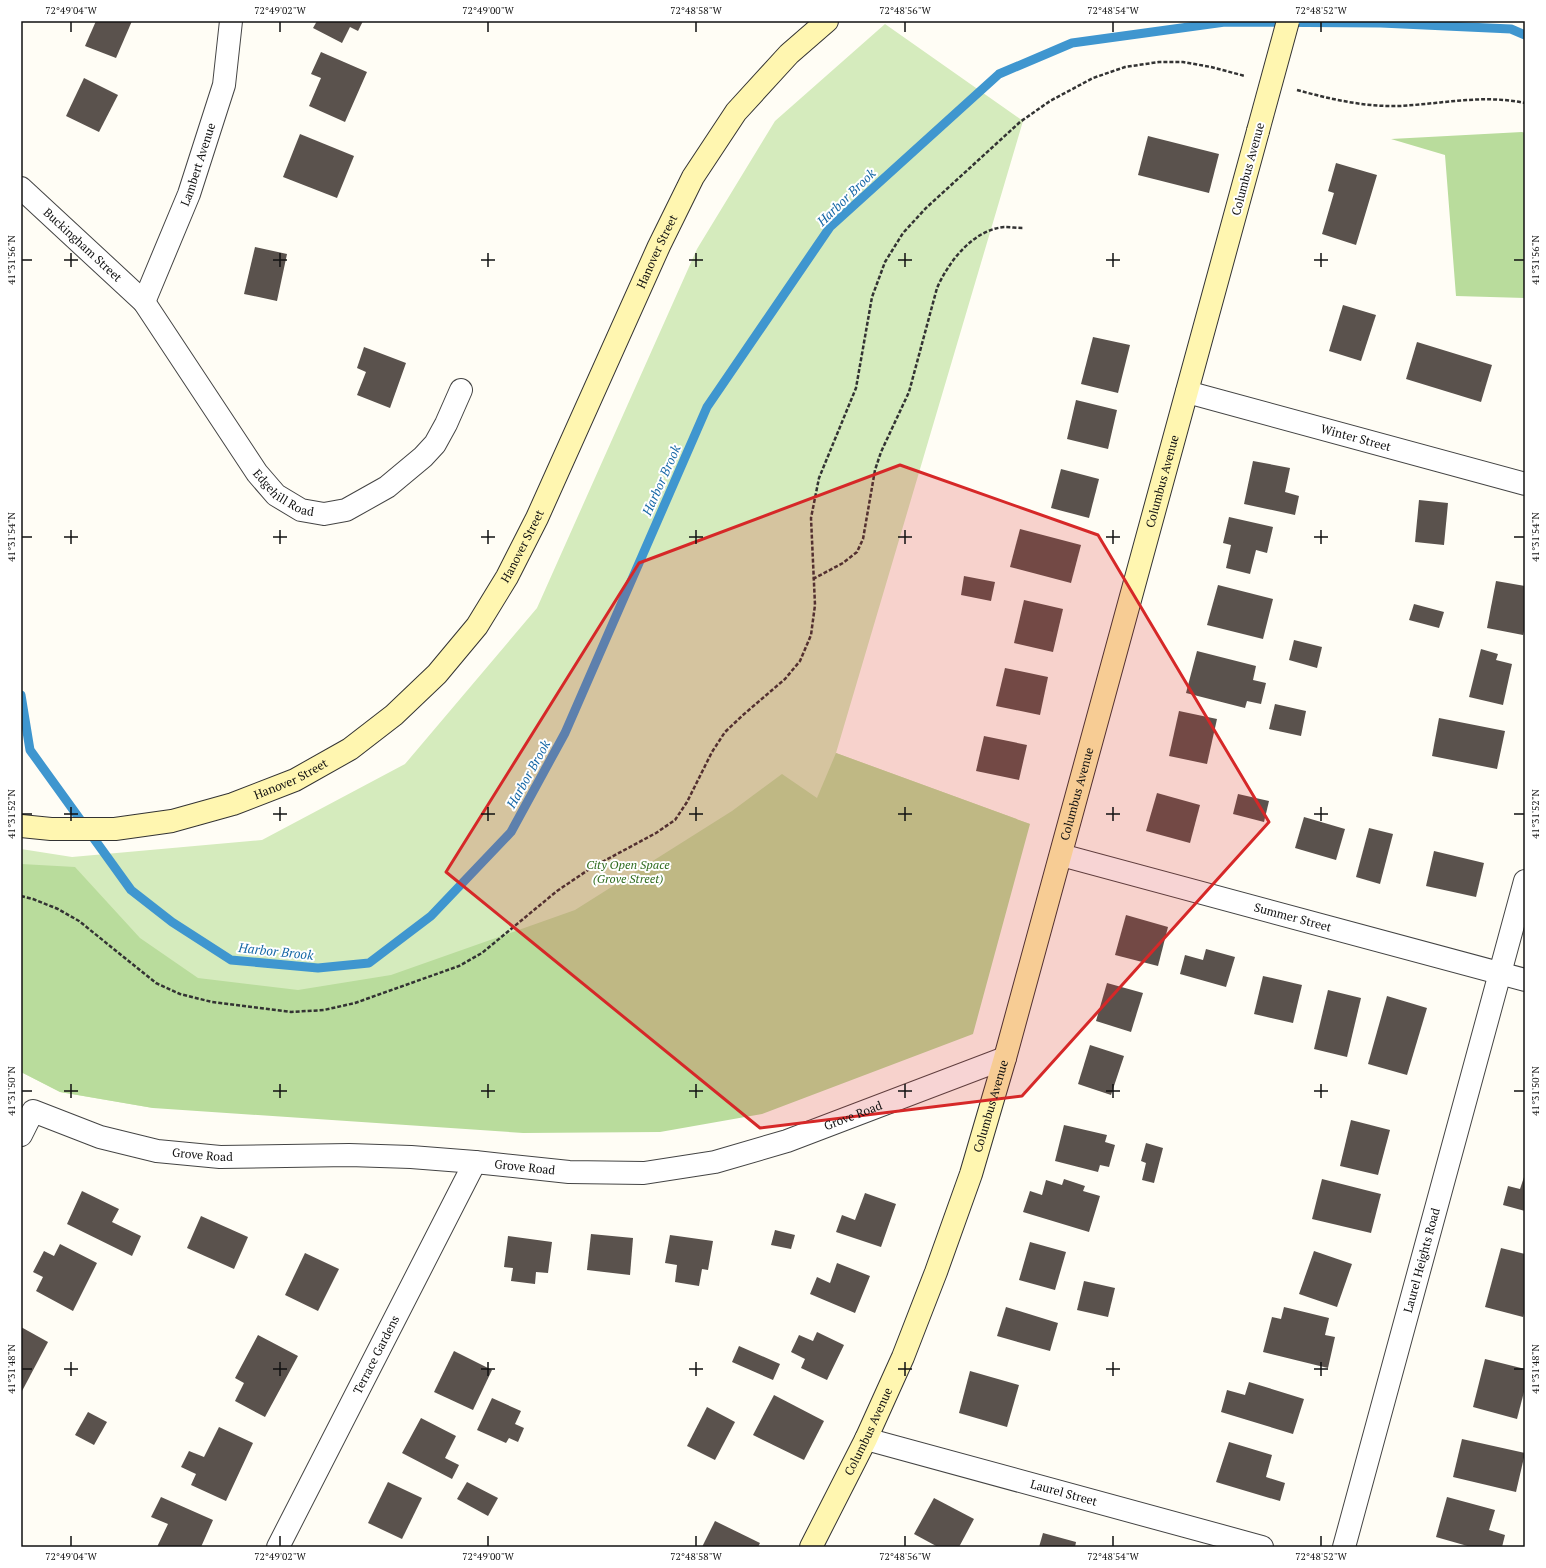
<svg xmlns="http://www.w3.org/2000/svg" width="1546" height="1568" viewBox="0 0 1546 1568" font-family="'PT Serif',serif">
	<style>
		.green { fill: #d5ebbd }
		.forest { fill: #b9dc9c }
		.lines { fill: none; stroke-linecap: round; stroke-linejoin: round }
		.stream { stroke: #3f96cf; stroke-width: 9 }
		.building { fill: #5a524d }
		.street-casing { stroke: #444; stroke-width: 24 }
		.secondary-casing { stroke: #333; stroke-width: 24 }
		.path { stroke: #333; stroke-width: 2.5; stroke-dasharray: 4 2; stroke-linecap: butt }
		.street { stroke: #fff; stroke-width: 22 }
		.secondary { stroke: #fff6b0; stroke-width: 22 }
		.secondary-bridge-casing { stroke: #333; stroke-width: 24; stroke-linecap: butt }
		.secondary-bridge { stroke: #fff6b0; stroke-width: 22 }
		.marked { fill: #d62828; fill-opacity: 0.2; stroke: #d62828; stroke-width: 3; stroke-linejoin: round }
		.ticks { fill: none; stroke: #111; stroke-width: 1.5 }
		.labels { text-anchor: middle; stroke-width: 4; stroke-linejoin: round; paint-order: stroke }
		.street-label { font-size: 12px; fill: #111; stroke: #fff }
		.park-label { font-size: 12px; font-style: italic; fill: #2f6b1f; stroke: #fff }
		.water-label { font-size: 13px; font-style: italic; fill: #1768a6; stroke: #fff }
		.neatline { fill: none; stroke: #111; stroke-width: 1.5 }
		.ticks-label { font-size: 10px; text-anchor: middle; fill: #111 }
	</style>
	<rect width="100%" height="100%" fill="#fffdf5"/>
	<path class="green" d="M885,24L1023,121L836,753L1030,824L153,1108L60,1092L21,1072V849L72,857L262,840L405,764L537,608L697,249L775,121Z"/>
	<g class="forest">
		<path d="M1522,132L1525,133V298L1456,296L1445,155L1391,139Z"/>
		<path d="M836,753L1030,824L973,1034L762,1114L660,1132L523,1133L153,1108L60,1092L21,1072V864L75,867L140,938L198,978L298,990L391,975L575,910L732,811L782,774L817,798Z"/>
	</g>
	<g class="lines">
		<path class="stream" d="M21,695L30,750L131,890L172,922L231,960L318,968L369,963L431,916L511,832L565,733L707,407L830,227L999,74L1072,43L1225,22L1381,23L1511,29L1525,35"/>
	</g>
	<g class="building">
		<path d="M96,21H132L116,58L85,46Z"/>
		<path d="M317,21H363L358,31L350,27L342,43L313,28Z"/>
		<path d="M321,52L367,72L345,122L309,106L321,78L311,74Z"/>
		<path d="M84,78L118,95L99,132L66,116Z"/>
		<path d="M300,134L354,156L337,198L283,177Z"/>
		<path d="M1148,136L1219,154L1209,193L1138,175Z"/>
		<path d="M1336,163L1377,175L1356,245L1322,234L1334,193L1328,191Z"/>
		<path d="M255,247L287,254L277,301L244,294Z"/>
		<path d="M1343,305L1376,315L1361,361L1329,351Z"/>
		<path d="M1093,337L1130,345L1118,393L1081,384Z"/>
		<path d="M1417,342L1492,365L1481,402L1406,379Z"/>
		<path d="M364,347L406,363L390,408L357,395L366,372L357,368Z"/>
		<path d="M1076,400L1117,410L1108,449L1067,439Z"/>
		<path d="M1253,461L1290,468L1285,492L1299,496L1295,515L1244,504Z"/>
		<path d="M1061,469L1099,479L1089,518L1051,508Z"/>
		<path d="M1419,500L1448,503L1444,545L1415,542Z"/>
		<path d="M1229,517L1273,527L1267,553L1256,550L1250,574L1226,568L1231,545L1223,543Z"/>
		<path d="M1020,529L1081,545L1071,583L1010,567Z"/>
		<path d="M964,576L995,582L991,601L961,595Z"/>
		<path d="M1496,581L1525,586V627L1523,635L1487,628Z"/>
		<path d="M1218,585L1273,599L1263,639L1207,625Z"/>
		<path d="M1024,600L1063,609L1053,652L1014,643Z"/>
		<path d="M1414,604L1444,612L1439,628L1409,620Z"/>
		<path d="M1294,640L1322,647L1317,668L1289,660Z"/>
		<path d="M1481,649L1498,654L1496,660L1512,664L1503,705L1469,697Z"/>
		<path d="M1197,651L1256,666L1253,680L1266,683L1261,704L1247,701L1245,708L1186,693Z"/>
		<path d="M1005,668L1048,677L1040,715L996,706Z"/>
		<path d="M1275,704L1306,711L1301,736L1269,729Z"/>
		<path d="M1179,711L1217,719L1207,764L1169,756Z"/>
		<path d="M1439,718L1505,731L1497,769L1432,756Z"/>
		<path d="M984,736L1027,745L1019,780L976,771Z"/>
		<path d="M1157,793L1200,805L1190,843L1146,831Z"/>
		<path d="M1238,794L1269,801L1264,822L1233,814Z"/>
		<path d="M1304,817L1345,829L1336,860L1295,848Z"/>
		<path d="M1369,828L1393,834L1380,884L1356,877Z"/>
		<path d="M1434,851L1484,863L1476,897L1426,886Z"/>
		<path d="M1126,915L1168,927L1158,966L1115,955Z"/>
		<path d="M1206,949L1235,957L1226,987L1180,974L1185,955L1203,960Z"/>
		<path d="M1263,976L1302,985L1293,1023L1254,1014Z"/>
		<path d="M1107,983L1143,993L1131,1032L1096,1021Z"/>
		<path d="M1328,990L1361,998L1347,1057L1314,1049Z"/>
		<path d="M1387,996L1427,1008L1407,1075L1368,1064Z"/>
		<path d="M1090,1045L1124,1056L1111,1095L1078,1084Z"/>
		<path d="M1351,1120L1390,1130L1378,1175L1340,1166Z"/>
		<path d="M1064,1125L1107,1135L1105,1142L1115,1145L1109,1167L1100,1165L1098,1172L1055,1161Z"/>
		<path d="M1146,1143L1163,1148L1154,1183L1142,1180L1146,1163L1141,1161Z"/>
		<path d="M1525,1174V1211L1503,1205L1508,1186L1520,1189Z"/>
		<path d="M1064,1179L1085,1186L1083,1191L1100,1196L1089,1232L1023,1212L1030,1191L1042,1195L1046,1180L1062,1185Z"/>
		<path d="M1322,1179L1381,1194L1371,1233L1312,1219Z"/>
		<path d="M82,1191L119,1209L112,1222L141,1236L132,1256L67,1224Z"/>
		<path d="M865,1193L896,1204L881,1247L836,1232L842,1215L855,1220Z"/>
		<path d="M201,1216L248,1237L234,1269L187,1248Z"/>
		<path d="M775,1230L795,1235L791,1249L771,1245Z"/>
		<path d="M591,1234L633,1238L630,1275L587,1270Z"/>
		<path d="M670,1235L713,1241L708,1270L702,1269L699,1286L675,1282L677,1265L665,1263Z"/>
		<path d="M508,1236L552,1242L548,1273L536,1272L535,1284L511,1281L513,1268L504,1267Z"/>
		<path d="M1030,1242L1066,1252L1055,1290L1019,1280Z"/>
		<path d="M60,1244L97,1263L73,1311L36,1291L43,1277L33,1272L44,1251L54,1256Z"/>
		<path d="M1501,1248L1525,1254V1309L1523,1317L1485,1307Z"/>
		<path d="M1314,1251L1352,1264L1337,1307L1299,1294Z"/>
		<path d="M305,1253L339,1269L318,1311L285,1295Z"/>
		<path d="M837,1263L870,1276L855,1313L810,1294L817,1277L830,1283Z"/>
		<path d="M1084,1281L1115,1288L1108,1317L1077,1310Z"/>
		<path d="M1006,1307L1058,1323L1050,1351L997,1336Z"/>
		<path d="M1284,1307L1329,1318L1325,1335L1335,1337L1328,1368L1263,1352L1272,1317L1281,1319Z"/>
		<path d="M21,1327L48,1342L21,1393Z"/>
		<path d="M817,1332L844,1345L827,1380L801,1368L805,1359L791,1352L799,1335L813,1341Z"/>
		<path d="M258,1335L298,1356L265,1417L235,1401L244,1383L235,1378Z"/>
		<path d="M739,1346L780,1364L773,1380L732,1362Z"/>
		<path d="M454,1351L492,1370L473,1410L434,1392Z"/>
		<path d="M1485,1359L1525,1369V1388L1517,1419L1473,1407Z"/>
		<path d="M970,1371L1019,1385L1007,1427L959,1413Z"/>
		<path d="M1249,1382L1304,1399L1293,1434L1221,1412L1227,1390L1245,1395Z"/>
		<path d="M774,1395L824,1421L804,1460L753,1435Z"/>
		<path d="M492,1398L521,1411L515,1424L524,1428L518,1442L509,1438L506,1443L477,1430Z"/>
		<path d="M707,1407L735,1422L715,1460L687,1446Z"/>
		<path d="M88,1412L107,1422L94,1445L75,1435Z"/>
		<path d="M421,1418L456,1436L445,1458L459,1465L452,1479L402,1453Z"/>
		<path d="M219,1427L253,1443L226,1501L191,1485L196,1474L181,1467L189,1451L204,1457Z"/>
		<path d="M1462,1439L1525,1453L1516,1492L1453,1477Z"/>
		<path d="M1229,1442L1272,1455L1266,1477L1285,1483L1280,1501L1216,1482Z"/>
		<path d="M388,1482L422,1498L402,1539L368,1523Z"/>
		<path d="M467,1482L498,1498L488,1516L457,1499Z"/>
		<path d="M161,1497L213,1520L201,1547H157L168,1524L151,1517Z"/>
		<path d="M1447,1497L1495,1510L1489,1530L1505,1535L1502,1547H1471L1436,1537Z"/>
		<path d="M934,1498L974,1519L959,1547H938L914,1534Z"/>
		<path d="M715,1521L760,1543L758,1547H702Z"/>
		<path d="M1043,1533L1076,1542L1075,1547H1039Z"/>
	</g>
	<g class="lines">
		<g class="street-casing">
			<g id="street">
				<path id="s1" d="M21,188L144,302L257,473L276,495L301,510L324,514L346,510L387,487L423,457L435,444L446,424L461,390"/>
				<path id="s2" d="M144,302L189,194L224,85L231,21"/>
				<path id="s3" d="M1187,392L1525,484"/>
				<path id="s4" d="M1061,855L1525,980"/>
				<path id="s5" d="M21,1135L33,1111L100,1137L157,1151L220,1157L349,1155L411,1157L475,1162L569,1172L644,1173L715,1162L787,1141L1005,1058"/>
				<path id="s6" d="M866,1439L1262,1547"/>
				<path id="s7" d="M278,1547L475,1162"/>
				<path id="s8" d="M1344,1547L1525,881"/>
			</g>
		</g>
		<g class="secondary-casing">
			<g id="secondary">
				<path id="s9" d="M21,826L51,829H115L172,821L233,804L295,780L350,749L394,715L437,674L477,626L507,577L537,518L659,246L693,177L736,112L789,54L827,21"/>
				<path id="s10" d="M811,1547L866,1439L903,1357L936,1272L971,1174L1005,1058L1258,131"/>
			</g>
		</g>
		<g class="path">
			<path d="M1297,90C1330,99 1364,107 1399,106C1441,104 1483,94 1525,103"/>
			<path d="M813,579L843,563L857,552L863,539L875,470L881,452L909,392L937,288C949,261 973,230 1004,227C1010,227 1017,228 1023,228"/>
			<path d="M21,896L33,899L58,909L79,921L156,983L180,994L212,1002L291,1012L324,1010L355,1003L459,966L482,953L557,891L591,868L656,833L675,820L687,802L712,752L725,732L743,715L785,679L800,661L811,635L815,605L811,518L819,478L856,388L872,297L885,262L903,233L926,208L1020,122L1050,101L1093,78L1125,67L1159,62H1183L1211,67L1245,76"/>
		</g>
		<use href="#street" class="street"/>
		<use href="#secondary" class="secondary"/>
		<g class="secondary-bridge-casing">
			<path id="secondary-bridge" d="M1258,131L1288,21"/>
		</g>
		<use href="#secondary-bridge" class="secondary-bridge"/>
	</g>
	<path class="marked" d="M900,465L1098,535L1269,822L1022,1096L760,1128L446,872L639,563Z"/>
	<path class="ticks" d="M71,22V32M280,22V32M488,22V32M696,22V32M905,22V32M1113,22V32M1321,22V32M71,253V267M280,253V267M488,253V267M696,253V267M905,253V267M1113,253V267M1321,253V267M22,260H32M64,260H78M273,260H287M481,260H495M689,260H703M898,260H912M1106,260H1120M1314,260H1328M1514,260H1524M71,530V544M280,530V544M488,530V544M696,530V544M905,530V544M1113,530V544M1321,530V544M22,537H32M64,537H78M273,537H287M481,537H495M689,537H703M898,537H912M1106,537H1120M1314,537H1328M1514,537H1524M71,807V821M280,807V821M488,807V821M696,807V821M905,807V821M1113,807V821M1321,807V821M22,814H32M64,814H78M273,814H287M481,814H495M689,814H703M898,814H912M1106,814H1120M1314,814H1328M1514,814H1524M71,1084V1098M280,1084V1098M488,1084V1098M696,1084V1098M905,1084V1098M1113,1084V1098M1321,1084V1098M22,1091H32M64,1091H78M273,1091H287M481,1091H495M689,1091H703M898,1091H912M1106,1091H1120M1314,1091H1328M1514,1091H1524M71,1362V1376M280,1362V1376M488,1362V1376M696,1362V1376M905,1362V1376M1113,1362V1376M1321,1362V1376M22,1369H32M64,1369H78M273,1369H287M481,1369H495M689,1369H703M898,1369H912M1106,1369H1120M1314,1369H1328M1514,1369H1524M71,1536V1546M280,1536V1546M488,1536V1546M696,1536V1546M905,1536V1546M1113,1536V1546M1321,1536V1546"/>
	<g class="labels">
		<g class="street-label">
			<text dy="4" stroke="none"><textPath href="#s2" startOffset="148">Lambert Avenue</textPath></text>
			<text transform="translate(1248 169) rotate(-75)" y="4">Columbus Avenue</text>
			<text dy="4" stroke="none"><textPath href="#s1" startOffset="84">Buckingham Street</textPath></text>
			<text dy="4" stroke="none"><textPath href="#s9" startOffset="938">Hanover Street</textPath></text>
			<text dy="4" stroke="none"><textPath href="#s3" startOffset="175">Winter Street</textPath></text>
			<text dy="4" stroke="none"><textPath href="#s10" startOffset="1125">Columbus Avenue</textPath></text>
			<text dy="4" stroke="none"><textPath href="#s1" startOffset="407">Edgehill Road</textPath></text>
			<text dy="4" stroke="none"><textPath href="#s9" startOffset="614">Hanover Street</textPath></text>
			<text dy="4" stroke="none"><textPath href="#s9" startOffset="278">Hanover Street</textPath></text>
			<text dy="4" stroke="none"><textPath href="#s10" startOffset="801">Columbus Avenue</textPath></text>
			<text dy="4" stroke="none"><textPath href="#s4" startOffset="240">Summer Street</textPath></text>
			<text dy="4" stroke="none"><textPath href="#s10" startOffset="477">Columbus Avenue</textPath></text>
			<text dy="4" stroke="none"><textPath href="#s5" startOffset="863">Grove Road</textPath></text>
			<text dy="4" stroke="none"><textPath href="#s5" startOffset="203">Grove Road</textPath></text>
			<text dy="4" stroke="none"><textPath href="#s5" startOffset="526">Grove Road</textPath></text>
			<text dy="4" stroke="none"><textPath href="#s8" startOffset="297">Laurel Heights Road</textPath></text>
			<text dy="4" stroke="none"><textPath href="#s7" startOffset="216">Terrace Gardens</textPath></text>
			<text dy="4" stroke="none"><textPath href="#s10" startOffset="129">Columbus Avenue</textPath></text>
			<text dy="4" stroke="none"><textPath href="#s6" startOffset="205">Laurel Street</textPath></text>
		</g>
		<g class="park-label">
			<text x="628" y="869">City Open Space<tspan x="628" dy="14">(Grove Street)</tspan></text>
		</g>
		<g class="water-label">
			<text transform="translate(846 197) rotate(-44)" y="5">Harbor Brook</text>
			<text transform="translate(661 480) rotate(-66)" y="5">Harbor Brook</text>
			<text transform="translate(528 774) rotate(-61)" y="5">Harbor Brook</text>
			<text transform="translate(276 951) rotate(6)" y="5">Harbor Brook</text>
		</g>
	</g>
	<rect width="1546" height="1568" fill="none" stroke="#ffffff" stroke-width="44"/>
	<rect x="22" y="22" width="1502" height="1524" class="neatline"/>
	<g class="ticks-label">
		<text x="71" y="14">72°49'04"W</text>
		<text x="280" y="14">72°49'02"W</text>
		<text x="488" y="14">72°49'00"W</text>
		<text x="696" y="14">72°48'58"W</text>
		<text x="905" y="14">72°48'56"W</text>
		<text x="1113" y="14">72°48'54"W</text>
		<text x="1321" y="14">72°48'52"W</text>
		<text transform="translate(11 260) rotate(-90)" y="4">41°31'56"N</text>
		<text transform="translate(1535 260) rotate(-90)" y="4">41°31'56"N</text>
		<text transform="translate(11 537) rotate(-90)" y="4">41°31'54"N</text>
		<text transform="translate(1535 537) rotate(-90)" y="4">41°31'54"N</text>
		<text transform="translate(11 814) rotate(-90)" y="4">41°31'52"N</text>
		<text transform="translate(1535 814) rotate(-90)" y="4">41°31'52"N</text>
		<text transform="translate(11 1091) rotate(-90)" y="4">41°31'50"N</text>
		<text transform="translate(1535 1091) rotate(-90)" y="4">41°31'50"N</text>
		<text transform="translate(11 1369) rotate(-90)" y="4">41°31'48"N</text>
		<text transform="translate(1535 1369) rotate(-90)" y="4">41°31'48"N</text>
		<text x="71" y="1560">72°49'04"W</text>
		<text x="280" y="1560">72°49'02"W</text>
		<text x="488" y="1560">72°49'00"W</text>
		<text x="696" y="1560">72°48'58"W</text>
		<text x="905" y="1560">72°48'56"W</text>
		<text x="1113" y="1560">72°48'54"W</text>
		<text x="1321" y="1560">72°48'52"W</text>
	</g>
</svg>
